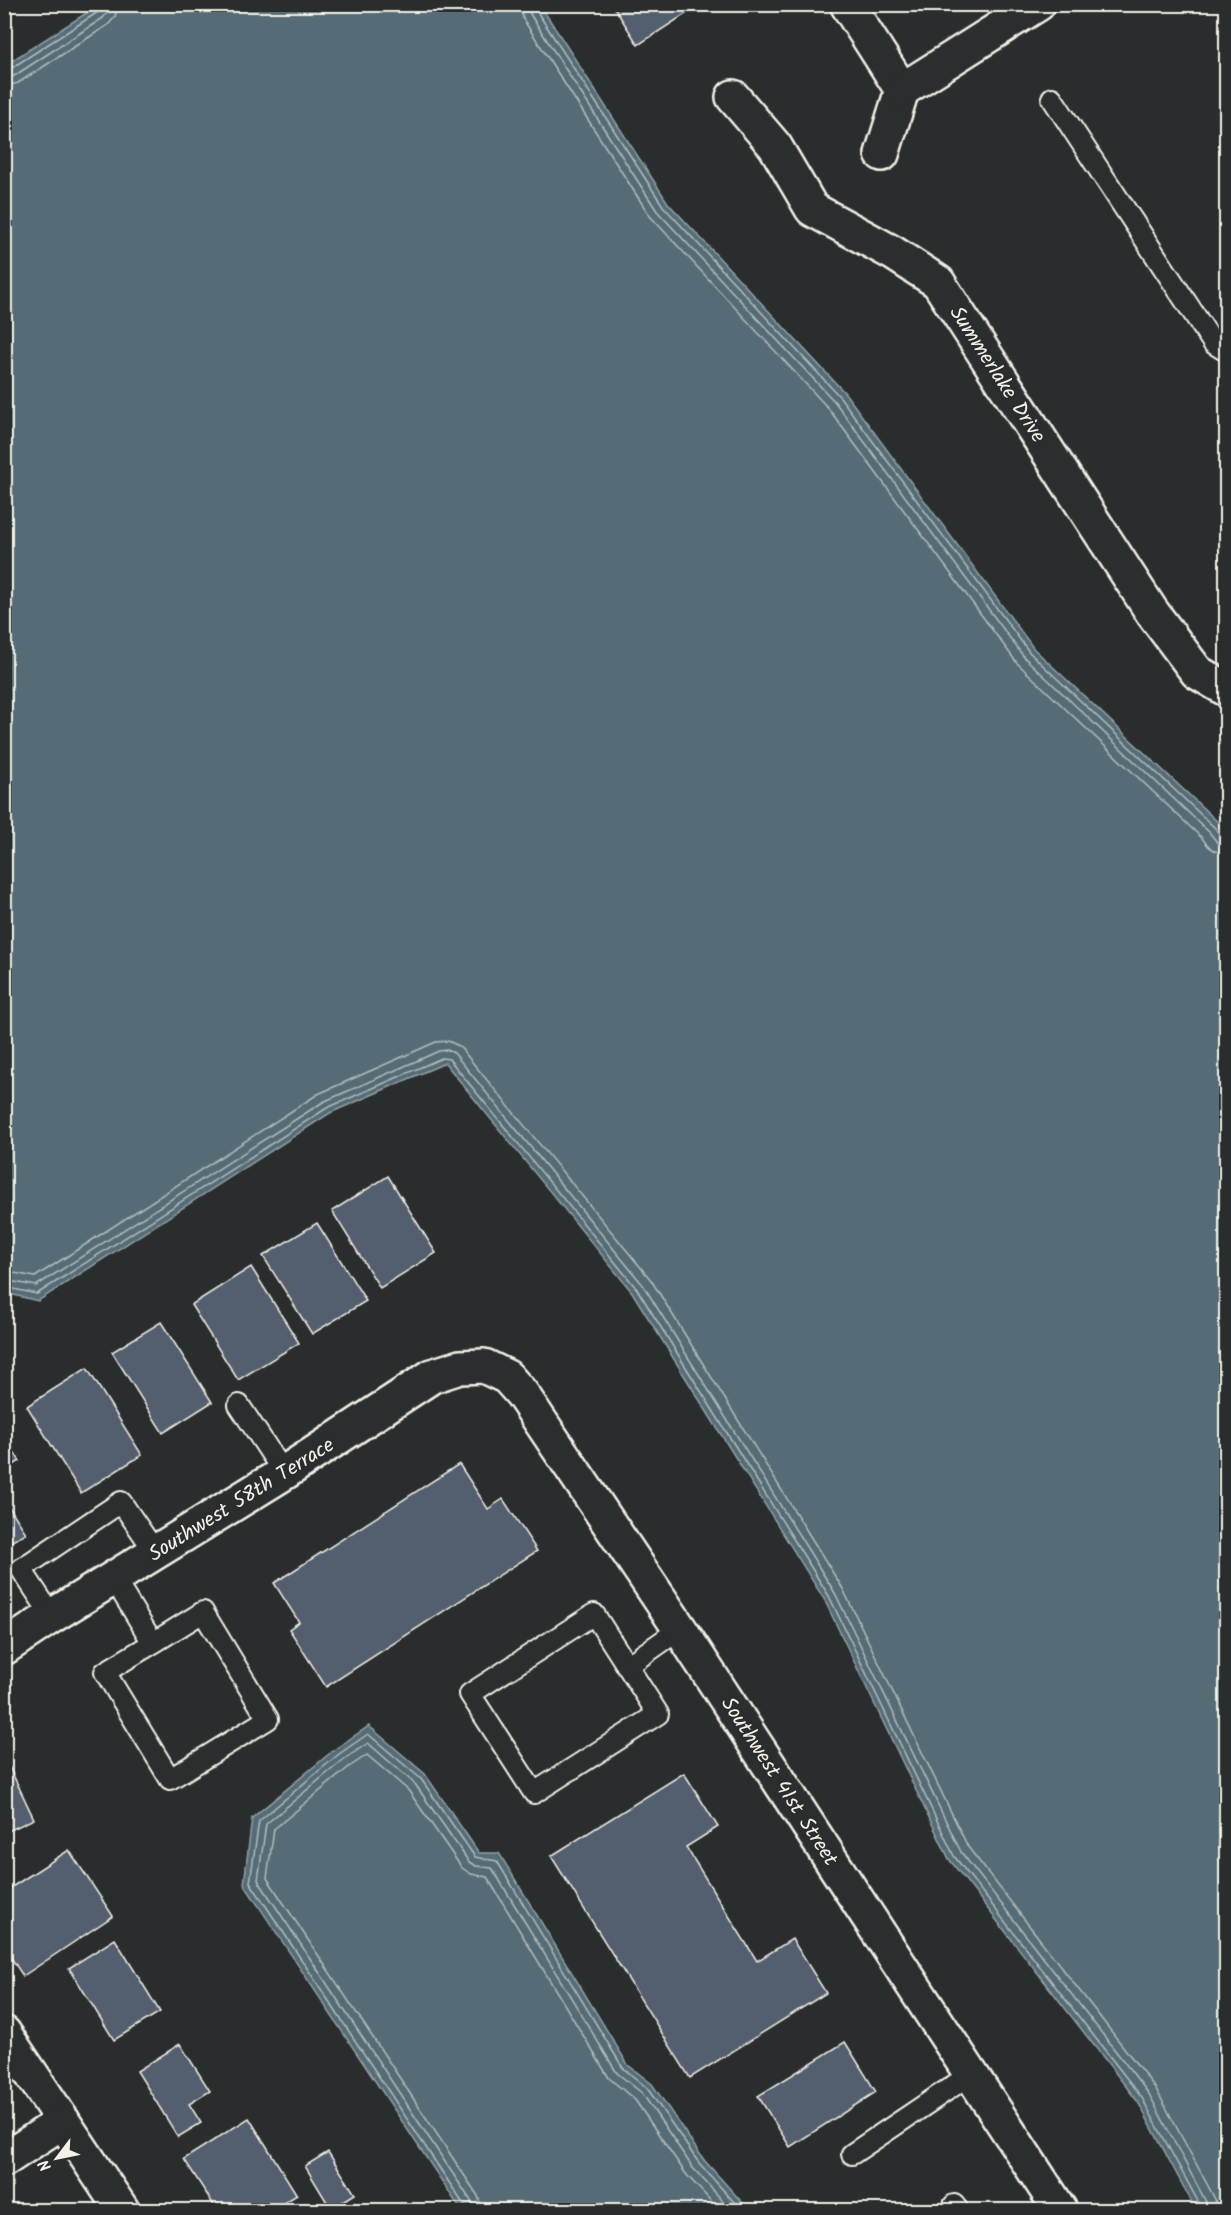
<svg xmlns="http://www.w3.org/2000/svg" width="1231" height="2215" viewBox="0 0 1231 2215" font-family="Kalam,sans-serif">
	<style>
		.water { fill: #546c77; stroke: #94a1a4; stroke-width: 1.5 }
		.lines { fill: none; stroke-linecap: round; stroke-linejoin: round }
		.shore { stroke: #b4bcbb; stroke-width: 1.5 }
		.building { fill: #535e6e; stroke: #f4f1e8; stroke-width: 1.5 }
		.service-casing { stroke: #f4f1e8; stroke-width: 24 }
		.minor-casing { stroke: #f4f1e8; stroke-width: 38 }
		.service { stroke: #2a2d2e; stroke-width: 20 }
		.minor { stroke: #2a2d2e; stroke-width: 33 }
		.labels { text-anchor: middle; stroke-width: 6; stroke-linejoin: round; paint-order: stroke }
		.street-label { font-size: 21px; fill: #f4f1e8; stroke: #2a2d2e }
	</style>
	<rect width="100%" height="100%" fill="#2a2d2e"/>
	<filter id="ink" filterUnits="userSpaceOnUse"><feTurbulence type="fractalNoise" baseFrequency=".0167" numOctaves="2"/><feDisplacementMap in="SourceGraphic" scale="12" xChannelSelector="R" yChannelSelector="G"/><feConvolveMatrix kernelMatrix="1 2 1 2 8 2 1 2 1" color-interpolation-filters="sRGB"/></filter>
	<g filter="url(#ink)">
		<g class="water">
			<path d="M99,5H540L668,203L845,393L1034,649L1220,824L1226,834V2210H1196L1138,2102L949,1859L824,1599L632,1292L445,1063L330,1113L38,1301L5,1293V65Z"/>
			<path d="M369,1726L425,1774L479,1853H499L628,2065L652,2084L704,2160L749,2210H461L244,1884L252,1818L335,1749Z"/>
		</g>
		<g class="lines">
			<g class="shore">
				<path d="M519,4L523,19L650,216L828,408L1017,663L1202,838C1209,848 1215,853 1226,853"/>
				<path d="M528,4L530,14L657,211L835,402L1024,657L1209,832L1217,842L1226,844"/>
				<path d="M535,4L536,10L663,206L840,397L1030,653L1215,828L1221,835L1226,837"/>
				<path d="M4,70L10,69L98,12L101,4"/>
				<path d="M4,78L14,76L103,18L107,13L109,4"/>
				<path d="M4,87L18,83L108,25L115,17L118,4"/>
				<path d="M4,1271L35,1277L318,1094L436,1042L448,1041L459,1046L651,1280L843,1589L968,1847L1156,2089L1215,2199L1217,2210"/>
				<path d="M4,1280L36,1286L323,1102L439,1051L447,1050L454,1053L643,1285L835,1593L961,1852L1149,2094L1206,2202L1208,2210"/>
				<path d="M4,1287L37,1294L327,1108L442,1058L449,1059L637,1289L829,1596L954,1856L1142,2098L1200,2205V2210"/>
				<path d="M465,2210L464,2205L250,1882L259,1821L339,1754L368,1734L421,1779L475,1857L497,1861L623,2068L647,2088L699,2163L741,2210"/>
				<path d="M473,2210L471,2201L258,1880L266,1824L343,1760L368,1743L415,1784L469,1862L476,1866L492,1868L617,2073L642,2093L693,2168L731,2210"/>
				<path d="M482,2210L478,2196L267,1878L274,1829L349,1767L367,1755L408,1790L462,1868L471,1874L487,1877L609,2078L635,2100L686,2174L719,2210"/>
			</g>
		</g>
		<g class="building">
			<path d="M612,4H701L638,45Z"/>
			<path d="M388,1176L436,1253L380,1288L332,1211Z"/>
			<path d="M317,1223L366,1301L312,1334L263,1256Z"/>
			<path d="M251,1267L299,1343L238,1380L191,1305Z"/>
			<path d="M161,1322L212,1402L163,1433L112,1352Z"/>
			<path d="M87,1368L142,1455L81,1493L27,1406Z"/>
			<path d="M4,1437L20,1461L4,1471Z"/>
			<path d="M459,1464L488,1509L503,1499L537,1551L326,1687L289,1629L299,1622L274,1583Z"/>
			<path d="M4,1499L26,1533L4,1546Z"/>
			<path d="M4,1756L34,1819L4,1833Z"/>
			<path d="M684,1773L718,1827L686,1847L757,1961L792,1939L826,1993L690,2078L551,1856Z"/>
			<path d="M69,1850L113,1916L23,1976L4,1947V1892Z"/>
			<path d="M115,1939L160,2012L114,2040L69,1968Z"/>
			<path d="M845,2042L876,2092L790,2147L758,2096Z"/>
			<path d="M180,2044L210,2091L189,2104L201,2123L178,2137L137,2071Z"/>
			<path d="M249,2118L297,2195L272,2210H217L184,2159Z"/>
			<path d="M328,2152L355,2194L331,2209L305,2166Z"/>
		</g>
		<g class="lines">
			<g class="service-casing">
				<g id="service">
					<path d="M1052,98L1213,343L1226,351"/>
					<path d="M239,1405L284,1473"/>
					<path d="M114,1579L153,1643L105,1672L170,1779L268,1719L203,1612L153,1643"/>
					<path d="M594,1614L658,1714L534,1793L470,1694Z"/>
					<path d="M52,1616L21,1569L121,1502L156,1553"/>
					<path d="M627,1666L680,1629"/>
					<path d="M852,2154L971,2074"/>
					<path d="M954,2205L958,2210"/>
				</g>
			</g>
			<g class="minor-casing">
				<g id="minor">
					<path d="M847,4L902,90L882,154"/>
					<path d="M902,90L1038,4"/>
					<path d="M733,97L775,146L812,209L893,253L938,282L1152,612L1197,672L1226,689"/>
					<path d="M4,1648L52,1616L284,1473L432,1376L460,1367L484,1366L507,1377L522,1394L680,1629L1060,2210"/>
					<path d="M4,2033L122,2210"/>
					<path d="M4,2160L63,2121"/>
				</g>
			</g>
			<use href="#service" class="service"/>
			<use href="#minor" class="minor"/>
		</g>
	</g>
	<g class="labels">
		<g class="street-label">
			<text transform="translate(998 374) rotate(57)" y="7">Summerlake Drive</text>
			<text transform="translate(241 1499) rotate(-32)" y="7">Southwest 58th Terrace</text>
			<text transform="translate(780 1781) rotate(57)" y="7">Southwest 41st Street</text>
		</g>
	</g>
	<rect width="1231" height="2215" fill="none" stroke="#2a2d2e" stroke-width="24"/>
	<rect x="12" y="12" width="1207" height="2191" fill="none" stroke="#f4f1e8" stroke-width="2" filter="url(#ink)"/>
	<g transform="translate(57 2158) rotate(238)" stroke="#2a2d2e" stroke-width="4.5" paint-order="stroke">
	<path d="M0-4.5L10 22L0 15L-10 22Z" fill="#f4f1e8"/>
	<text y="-9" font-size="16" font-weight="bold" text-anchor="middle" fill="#f4f1e8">N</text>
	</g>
</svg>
